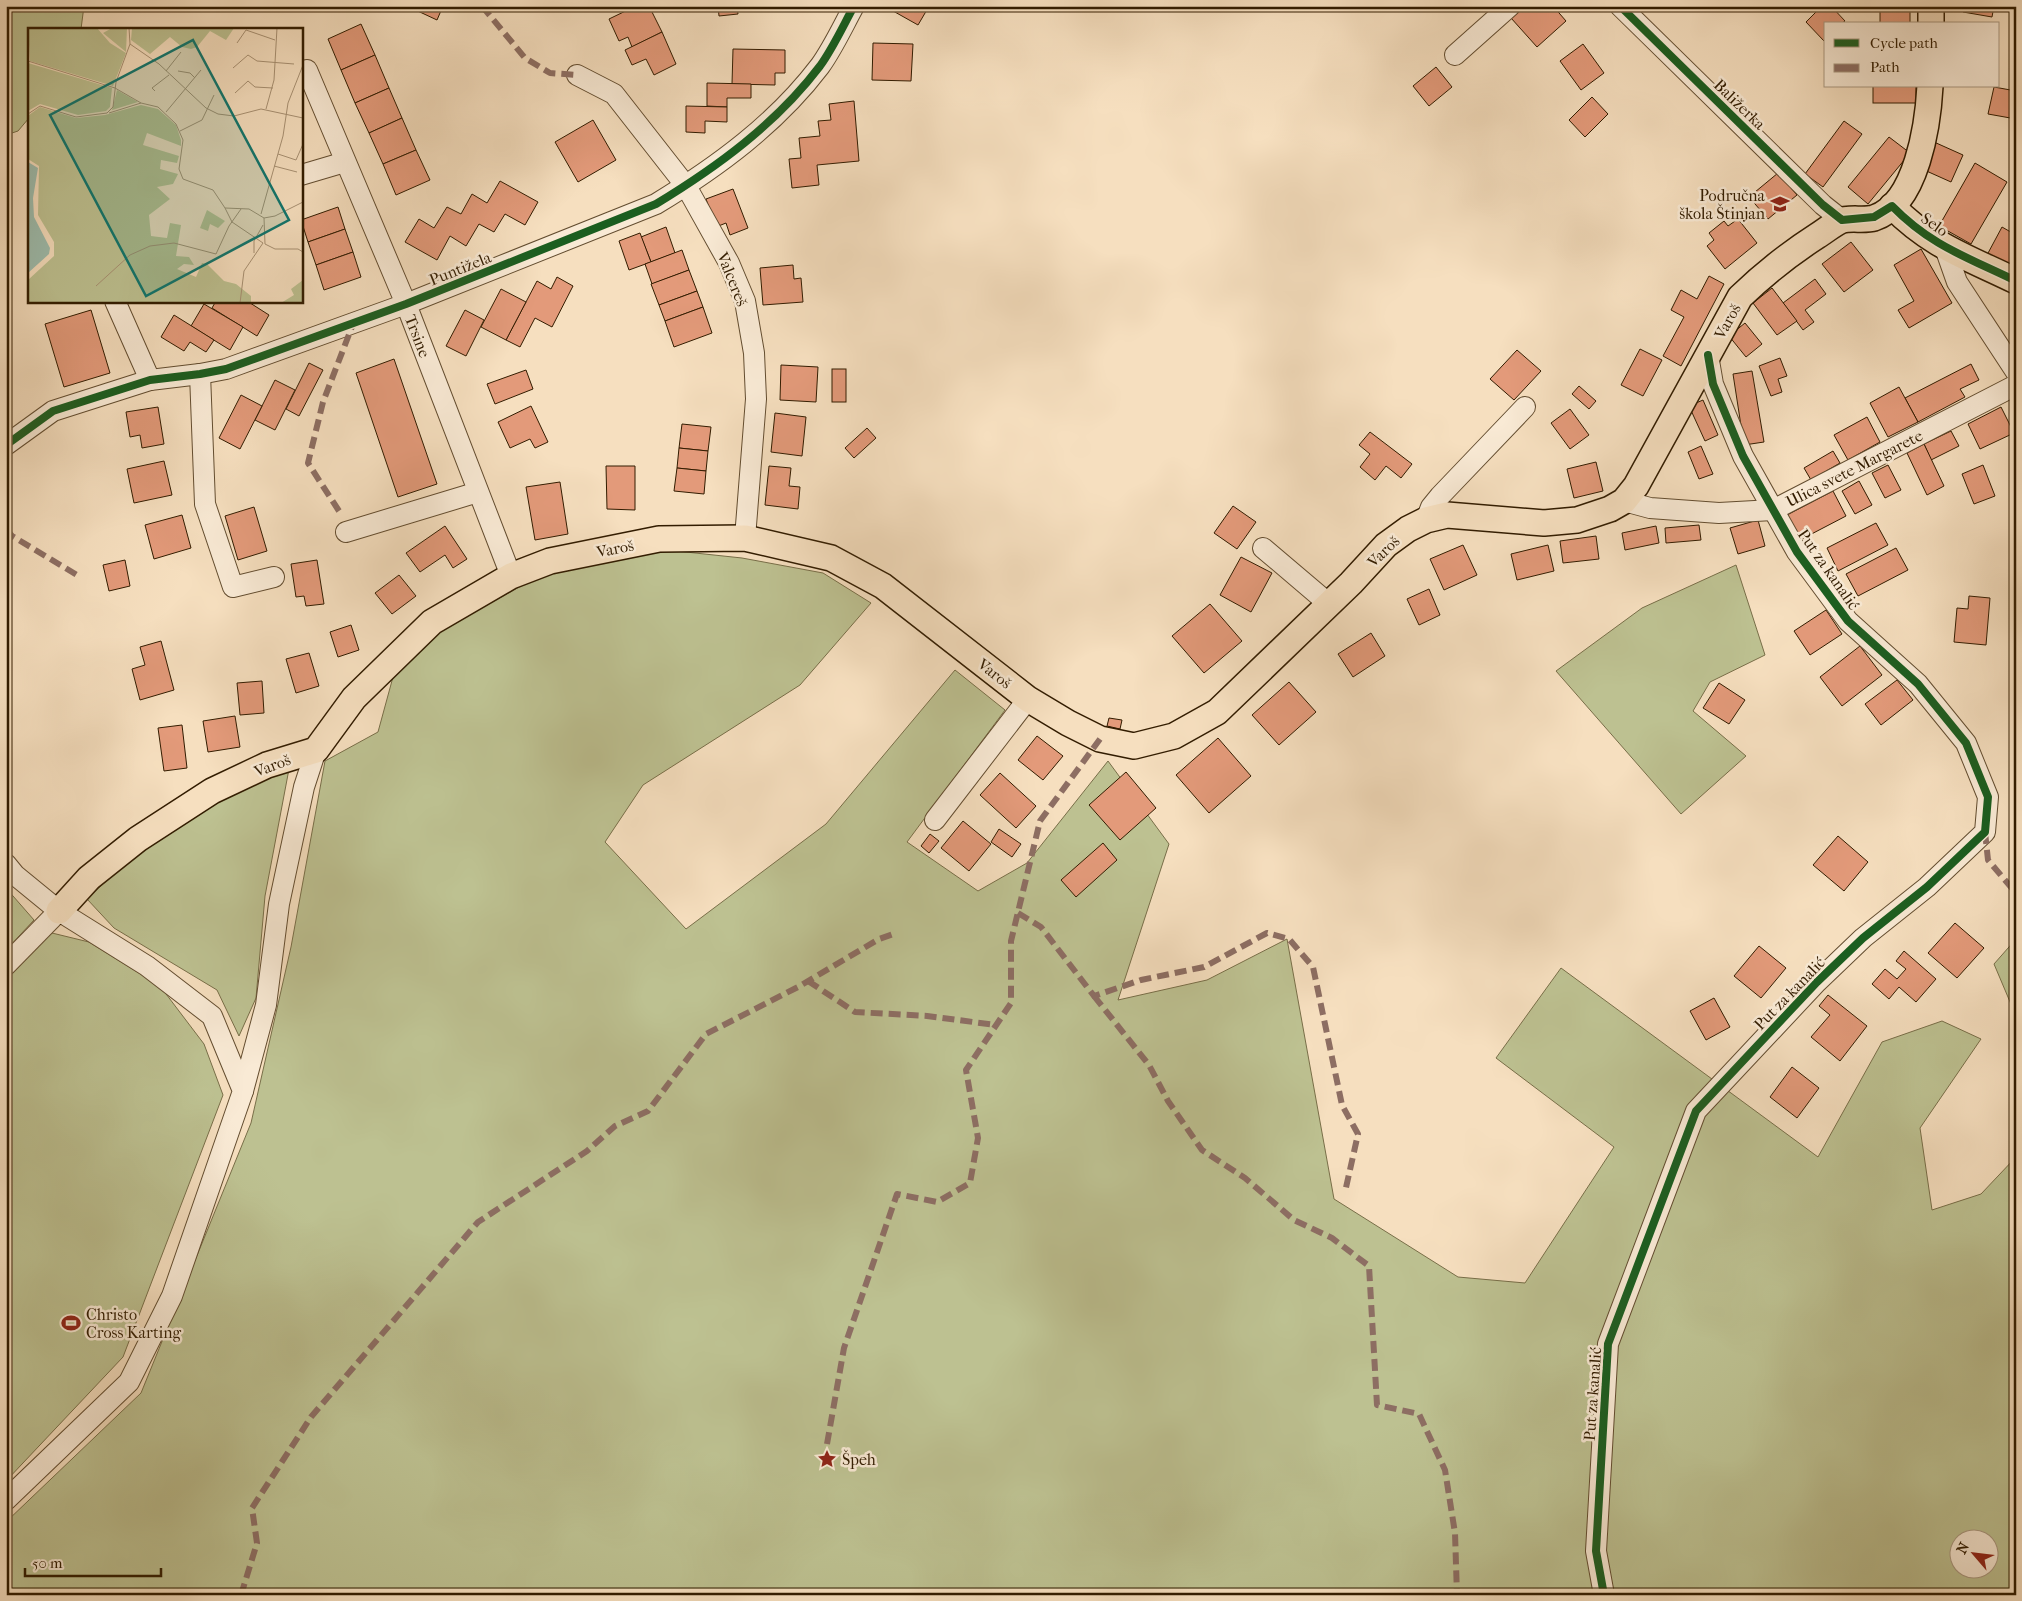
<svg xmlns="http://www.w3.org/2000/svg" width="2022" height="1601" viewBox="0 0 2022 1601" font-family="'IM FELL French Canon',serif">
	<style>
		.green { fill: #bdc191; stroke: #786e48; fill-rule: evenodd }
		.building { fill: #e39a7a; stroke: #321c00 }
		.lines { fill: none; stroke-linecap: round; stroke-linejoin: round }
		.minor-casing { stroke: #634d30; stroke-width: 22 }
		.major-casing { stroke: #321c00; stroke-width: 28 }
		.minor { stroke: #f9ead5; stroke-width: 20 }
		.major { stroke: #f6dfbf; stroke-width: 25 }
		.quiet { stroke: #8d6e63; stroke-width: 6; stroke-dasharray: 12 6; stroke-linecap: butt }
		.cycleway-casing { stroke: #f9ead5; stroke-width: 11 }
		.cycleway { stroke: #1b5e20; stroke-width: 8 }
		.labels { text-anchor: middle; stroke-width: 5; stroke-linejoin: round; paint-order: stroke }
		.street-label { font-size: 16px; fill: #321c00; stroke: #f9ead5 }
		.poi-label { font-size: 16px; fill: #321c00; stroke: #f9ead5; text-anchor: start }
		.inset-road { fill: none; stroke: #a89173; stroke-width: 1 }
		.view { fill: #0f766e; fill-opacity: 0.15; stroke: #0f766e; stroke-width: 2.5 }
		.inset-edge { fill: none; stroke: #321c00; stroke-width: 2.5 }
	</style>
	<rect width="100%" height="100%" fill="#f6dfbf"/>
	<filter id="stains"><feTurbulence type="fractalNoise" baseFrequency=".004" numOctaves="4"/><feColorMatrix values="0 0 0 0 .2 0 0 0 0 .09 0 0 0 0 .02 0 0 0 .5 -.17"/></filter>
	<radialGradient id="worn" r=".72"><stop offset=".6" stop-color="#630" stop-opacity="0"/><stop offset="1" stop-color="#630" stop-opacity=".3"/></radialGradient>
	<g class="green">
		<path d="M6,6H84L81,29H29V118L18,131L6,135Z"/>
		<path d="M667,550L742,558L823,573L871,603L800,685L643,785L605,842L686,929L826,824L955,670L1005,710L907,842L978,891L1027,863L1108,761L1169,844L1118,1000L1207,980L1287,939L1334,1199L1458,1277L1525,1283L1614,1147L1496,1058L1561,968L1818,1157L1882,1042L1942,1021L1981,1039L1920,1128L1932,1210L1981,1194L2016,1157V1595H6V1522L141,1393L251,1123L291,947L325,761L378,732L393,677L440,631L521,586L553,573ZM1960,1538H1990V1568H1960Z"/>
		<path d="M1736,565L1765,655L1710,682L1693,711L1746,756L1681,814L1556,671L1642,608Z"/>
		<path d="M289,769L265,896L256,998L239,1036L217,990L114,928L87,899L146,844L220,798Z"/>
		<path d="M6,888L34,920L6,950Z"/>
		<path d="M52,933L89,942L160,986L204,1044L223,1095L123,1357L6,1481V979Z"/>
		<path d="M2016,939V1016L1994,964Z"/>
	</g>
	<g class="building">
		<path d="M407,6H443L437,20Z"/>
		<path d="M636,6H649L662,32L632,47L628,37L619,41L609,19Z"/>
		<path d="M718,6H737L738,14L719,16Z"/>
		<path d="M925,6L928,8L918,25L886,7Z"/>
		<path d="M1524,6H1553L1566,21L1537,47L1511,18Z"/>
		<path d="M1822,6H1831L1845,21L1841,24H1826V39L1824,41L1806,22Z"/>
		<rect x="1880" y="6" width="30" height="18"/>
		<path d="M1964,6H1994L1992,17L1963,12Z"/>
		<path d="M361,24L375,55L341,70L328,39Z"/>
		<path d="M662,32L676,64L654,75L646,59L632,65L625,50Z"/>
		<path d="M873,43L913,44L911,81L872,80Z"/>
		<path d="M1583,44L1604,73L1581,90L1560,61Z"/>
		<path d="M733,49L785,50V73H775V85L732,84Z"/>
		<path d="M375,55L389,88L355,103L341,70Z"/>
		<path d="M1436,67L1452,87L1429,106L1413,86Z"/>
		<path d="M707,83L751,84V98H727V107L707,106Z"/>
		<rect x="1873" y="86" width="43" height="17"/>
		<path d="M1994,87L2016,91V119L1988,114Z"/>
		<path d="M389,88L402,118L369,133L355,103Z"/>
		<path d="M1592,97L1608,114L1585,137L1569,120Z"/>
		<path d="M854,101L859,161L817,165L819,185L792,188L789,159L801,158L799,138L820,136L818,121L831,120L829,104Z"/>
		<path d="M686,106L727,107V122L705,121V133L686,132Z"/>
		<path d="M402,118L416,150L383,164L369,133Z"/>
		<path d="M593,120L616,160L578,182L555,142Z"/>
		<path d="M1844,121L1862,134L1823,187L1805,174Z"/>
		<path d="M1889,137L1910,153L1868,204L1848,187Z"/>
		<path d="M1934,142L1963,155L1951,182L1922,169Z"/>
		<path d="M416,150L430,180L396,195L383,164Z"/>
		<path d="M1975,163L2007,182L1971,244L1939,226Z"/>
		<path d="M1778,173L1797,195L1768,219L1749,197Z"/>
		<path d="M500,181L538,202L525,225L505,214L494,232L479,224L466,246L450,236L437,260L405,242L419,219L434,228L447,207L461,214L472,194L487,203Z"/>
		<path d="M733,189L748,228L730,235L726,223L716,227L706,199Z"/>
		<path d="M338,207L345,229L308,242L301,220Z"/>
		<path d="M1738,219L1757,243L1725,269L1707,246L1714,240L1709,233L1724,221L1728,226Z"/>
		<path d="M666,227L675,253L651,262L641,237Z"/>
		<path d="M2002,227L2016,235V271L1987,255Z"/>
		<path d="M345,229L353,252L316,265L308,242Z"/>
		<path d="M640,233L651,262L629,270L619,241Z"/>
		<path d="M1851,242L1873,270L1844,292L1822,264Z"/>
		<path d="M1921,249L1952,303L1909,328L1898,310L1914,301L1894,265Z"/>
		<path d="M682,250L689,270L652,284L645,264Z"/>
		<path d="M353,252L361,277L324,290L316,265Z"/>
		<path d="M793,265L794,279L801,278L803,302L763,305L760,268Z"/>
		<path d="M689,270L697,291L659,305L651,284Z"/>
		<path d="M1709,276L1724,284L1681,366L1663,356L1684,317L1671,310L1681,290L1697,299Z"/>
		<path d="M557,277L573,286L552,327L535,318L520,347L506,340L537,281L551,289Z"/>
		<path d="M1815,279L1826,294L1805,310L1814,322L1803,330L1783,303Z"/>
		<path d="M1772,288L1797,321L1777,335L1753,303Z"/>
		<path d="M501,289L526,302L506,340L481,327Z"/>
		<path d="M697,291L703,307L665,321L659,305Z"/>
		<path d="M216,301H247L269,315L257,336L212,308Z"/>
		<path d="M204,304L243,327L230,350L191,326Z"/>
		<path d="M703,307L712,333L674,347L665,321Z"/>
		<path d="M91,310L110,373L64,387L45,324Z"/>
		<path d="M465,310L484,320L466,356L446,346Z"/>
		<path d="M174,315L214,340L206,352L190,342L184,351L161,337Z"/>
		<path d="M1745,323L1762,344L1746,357L1729,336Z"/>
		<path d="M1640,349L1662,360L1643,396L1621,385Z"/>
		<path d="M1517,350L1541,371L1514,400L1490,379Z"/>
		<path d="M1780,358L1787,376L1778,379L1782,392L1771,396L1759,366Z"/>
		<path d="M394,359L437,484L398,497L356,373Z"/>
		<path d="M309,363L323,370L299,416L286,409Z"/>
		<path d="M1971,364L1979,380L1960,389L1965,397L1918,422L1905,398Z"/>
		<path d="M781,365L818,367L816,402L780,400Z"/>
		<rect x="832" y="369" width="14" height="33"/>
		<path d="M526,370L533,389L495,404L487,384Z"/>
		<path d="M1752,371L1764,442L1744,445L1733,374Z"/>
		<path d="M275,380L295,390L275,430L255,420Z"/>
		<path d="M1579,386L1596,401L1589,409L1572,394Z"/>
		<path d="M1899,387L1918,422L1888,437L1870,403Z"/>
		<path d="M241,395L262,406L240,449L219,438Z"/>
		<path d="M1703,400L1718,435L1705,441L1689,406Z"/>
		<path d="M531,406L548,442L535,448L530,439L510,448L498,422Z"/>
		<path d="M158,407L164,444L142,448L140,435L130,437L126,412Z"/>
		<path d="M2001,407L2014,433L1980,449L1968,424Z"/>
		<path d="M1570,409L1589,435L1570,449L1551,423Z"/>
		<path d="M775,413L806,417L802,456L771,452Z"/>
		<path d="M1867,417L1880,442L1848,460L1834,435Z"/>
		<path d="M682,424L711,427L708,451L679,448Z"/>
		<path d="M867,428L876,438L854,458L845,448Z"/>
		<path d="M1951,431L1959,446L1931,460L1924,444Z"/>
		<path d="M1370,432L1412,464L1401,478L1386,466L1375,480L1360,467L1370,454L1359,445Z"/>
		<path d="M1924,444L1944,486L1927,495L1907,453Z"/>
		<path d="M1701,446L1713,474L1699,479L1688,452Z"/>
		<path d="M679,448L708,451L706,471L677,468Z"/>
		<path d="M1833,451L1840,463L1811,480L1804,468Z"/>
		<path d="M164,461L172,495L134,503L127,469Z"/>
		<path d="M1596,462L1603,491L1574,498L1567,469Z"/>
		<path d="M1888,465L1901,490L1885,498L1872,473Z"/>
		<path d="M1983,465L1995,496L1974,504L1962,474Z"/>
		<path d="M606,466H635V510L607,509Z"/>
		<path d="M769,466L791,468L789,486L800,487L798,509L765,505Z"/>
		<path d="M677,468L706,471L704,494L674,491Z"/>
		<path d="M1859,481L1872,505L1855,514L1842,491Z"/>
		<path d="M560,482L568,534L535,540L526,487Z"/>
		<path d="M1833,491L1846,516L1800,540L1787,515Z"/>
		<path d="M1233,506L1256,522L1237,549L1214,533Z"/>
		<path d="M254,507L267,551L238,560L225,516Z"/>
		<path d="M182,515L191,548L154,559L145,525Z"/>
		<path d="M1758,520L1765,546L1738,554L1730,528Z"/>
		<path d="M1876,523L1888,545L1838,571L1827,548Z"/>
		<path d="M1699,525L1701,540L1666,543L1665,528Z"/>
		<path d="M445,526L467,559L453,568L445,555L420,572L406,553Z"/>
		<path d="M1656,526L1659,543L1625,550L1622,533Z"/>
		<path d="M1596,536L1599,559L1563,563L1560,541Z"/>
		<path d="M1463,545L1477,575L1444,590L1430,559Z"/>
		<path d="M1548,545L1554,571L1517,580L1511,554Z"/>
		<path d="M1896,548L1908,570L1858,596L1846,574Z"/>
		<path d="M1241,557L1272,573L1251,612L1220,595Z"/>
		<path d="M125,560L130,586L109,591L103,565Z"/>
		<path d="M317,560L324,604L306,606L304,596L296,597L291,564Z"/>
		<path d="M399,575L416,596L392,614L375,593Z"/>
		<path d="M1429,589L1440,615L1419,625L1407,599Z"/>
		<path d="M1969,596L1990,598L1986,645L1954,642L1957,608L1968,609Z"/>
		<path d="M1210,604L1242,641L1204,673L1172,636Z"/>
		<path d="M1826,610L1842,634L1810,655L1794,631Z"/>
		<path d="M351,625L359,650L338,657L330,632Z"/>
		<path d="M1371,633L1385,656L1353,677L1338,654Z"/>
		<path d="M161,641L174,690L140,700L132,669L145,665L140,647Z"/>
		<path d="M1860,646L1882,675L1842,706L1820,677Z"/>
		<path d="M309,653L319,686L296,693L286,659Z"/>
		<path d="M1897,680L1913,700L1881,725L1865,704Z"/>
		<path d="M262,681L264,713L240,715L237,683Z"/>
		<path d="M1289,682L1316,712L1279,745L1252,715Z"/>
		<path d="M1719,683L1745,700L1729,724L1703,708Z"/>
		<path d="M235,716L240,747L208,752L203,721Z"/>
		<path d="M1109,718L1122,720L1120,729L1107,726Z"/>
		<path d="M182,725L187,768L164,771L158,728Z"/>
		<path d="M1037,736L1063,756L1043,780L1018,760Z"/>
		<path d="M1218,738L1251,776L1209,813L1176,775Z"/>
		<path d="M1126,772L1156,808L1120,840L1089,805Z"/>
		<path d="M1000,773L1036,806L1016,828L980,795Z"/>
		<path d="M963,821L991,844L969,871L941,848Z"/>
		<path d="M999,829L1021,844L1012,857L991,842Z"/>
		<path d="M930,834L939,841L929,853L921,846Z"/>
		<path d="M1838,836L1868,862L1844,891L1813,865Z"/>
		<path d="M1103,843L1117,860L1076,897L1061,880Z"/>
		<path d="M1955,923L1984,948L1957,978L1928,953Z"/>
		<path d="M1759,946L1786,968L1761,998L1734,976Z"/>
		<path d="M1904,951L1936,979L1916,1002L1899,987L1889,999L1872,984L1885,969L1897,979L1906,969L1896,961Z"/>
		<path d="M1828,995L1867,1026L1840,1061L1811,1037L1830,1015L1819,1006Z"/>
		<path d="M1714,998L1730,1027L1706,1040L1690,1011Z"/>
		<path d="M1792,1067L1819,1088L1797,1118L1770,1097Z"/>
	</g>
	<g class="lines">
		<g class="minor-casing">
			<g id="minor">
				<path d="M1620,6L1823,205L1842,220"/>
				<path d="M1455,55L1510,6"/>
				<path d="M307,70L406,304L511,576"/>
				<path d="M577,75L614,94L686,186L729,263L745,301L754,353L756,399L745,538"/>
				<path d="M301,175L345,162"/>
				<path d="M1945,248L1957,282L2016,372"/>
				<path d="M115,301L150,380"/>
				<path d="M200,374L205,504L233,587L274,577"/>
				<path d="M6,445L53,411L150,380L200,374L226,369L406,304L656,204C717,167 776,124 820,66C833,48 843,26 854,6"/>
				<path d="M1624,501L1650,508L1719,513L1773,510L2016,385"/>
				<path d="M1426,520L1431,507L1440,496L1525,407"/>
				<path d="M346,532L478,492"/>
				<path d="M1263,548L1329,604"/>
				<path d="M935,820L1028,699"/>
				<path d="M6,864L15,875L59,911L147,966L212,1016L243,1091L172,1296L129,1382L6,1500"/>
				<path d="M6,965L59,911"/>
				<path d="M243,1091L266,1005L279,904L304,787L316,750"/>
				<path d="M1604,1595L1596,1551L1608,1344L1696,1111L1817,982L1863,938L1927,887L1985,832L1988,797L1966,743L1918,684L1848,621L1797,552L1743,456L1713,384L1708,355"/>
			</g>
		</g>
		<g class="major-casing">
			<g id="major">
				<path d="M1931,6V24"/>
				<path d="M1892,206C1931,246 1967,257 2016,281"/>
				<path d="M59,911L89,878L138,839L212,791L267,765L316,750L354,698L432,622L511,576L550,561L659,539L745,538L831,558L883,586L1028,699L1068,723L1100,739L1134,746L1174,736L1217,712L1351,583L1386,545L1408,529L1426,520L1447,515L1544,523L1577,520L1610,509L1624,501L1636,486L1740,297C1764,274 1789,254 1817,236C1825,231 1832,225 1840,221C1849,217 1864,221 1874,218C1917,204 1928,124 1930,86"/>
			</g>
		</g>
		<use href="#minor" class="minor"/>
		<use href="#major" class="major"/>
		<g class="quiet">
			<path d="M482,6L525,58L550,73L577,75"/>
			<path d="M339,511L308,463L323,402L353,324"/>
			<path d="M6,529L12,536L77,575"/>
			<path d="M1985,832L1988,860L2016,893"/>
			<path d="M1018,913L1041,927L1094,996L1141,980L1204,967L1267,933L1289,939L1313,967L1342,1105L1358,1134L1345,1192"/>
			<path d="M808,981L855,1012L927,1016L996,1025"/>
			<path d="M1094,996L1149,1065L1168,1101L1202,1150L1245,1178L1294,1220L1332,1238L1369,1266L1377,1405L1419,1414L1445,1470L1455,1533L1457,1595"/>
			<path d="M827,1444L844,1348L897,1194L937,1202L970,1183L978,1138L966,1070L1011,1003V941L1040,821L1100,739"/>
			<path d="M241,1595L257,1543L252,1508L311,1417L478,1222L587,1151L615,1126L648,1111L706,1034L798,987L879,939L896,933"/>
		</g>
		<g class="cycleway-casing">
			<g id="cycleway">
				<path d="M1620,6L1823,205L1842,220L1874,217L1892,206C1931,246 1967,257 2016,281"/>
				<path d="M6,445L53,411L150,380L200,374L226,369L406,304L656,204C717,167 776,124 820,66C833,48 843,26 854,6"/>
				<path d="M1604,1595L1596,1551L1608,1344L1696,1111L1817,982L1863,938L1927,887L1985,832L1988,797L1966,743L1918,684L1848,621L1797,552L1743,456L1713,384L1708,355"/>
			</g>
		</g>
		<use href="#cycleway" class="cycleway"/>
	</g>
	<defs>
		<g id="school-bare" transform="scale(1.5)"><path d="M0-5L7-2L0 1L-7-2ZM-4 1L0 2.5L4 1V4Q0 6-4 4Z" fill="#8f2418" stroke="#f9ead5" stroke-width="2.5" paint-order="stroke"/></g>
		<g id="stadium-bare" transform="scale(1.5)"><path d="M0-5a6.5 5 0 1 0 0 10a6.5 5 0 1 0 0-10ZM-3.5-1.8h7v3.6h-7Z" fill="#8f2418" stroke="#f9ead5" stroke-width="2.5" paint-order="stroke"/></g>
		<g id="sight-bare" transform="scale(1.5)"><path d="M0-6L1.8-2.2L6-1.7L2.9 1.2L3.7 5.4L0 3.3L-3.7 5.4L-2.9 1.2L-6-1.7L-1.8-2.2Z" fill="#8f2418" stroke="#f9ead5" stroke-width="2.5" paint-order="stroke"/></g>
	</defs>
	<g fill-rule="evenodd">
		<use href="#school-bare" x="1780" y="204"/>
		<use href="#stadium-bare" x="71" y="1323"/>
		<use href="#sight-bare" x="827" y="1459"/>
	</g>
	<g class="labels">
		<g class="street-label">
			<text transform="translate(1740 104) rotate(44)" y="6">Baližerka</text>
			<text transform="translate(1935 224) rotate(35)" y="6">Selo</text>
			<text transform="translate(460 268) rotate(-22)" y="6">Puntižela</text>
			<text transform="translate(733 279) rotate(68)" y="6">Valcereš</text>
			<text transform="translate(1727 321) rotate(-61)" y="6">Varoš</text>
			<text transform="translate(418 336) rotate(69)" y="6">Trsine</text>
			<text transform="translate(1854 468) rotate(-27)" y="6">Ulica svete Margarete</text>
			<text transform="translate(615 548) rotate(-11)" y="6">Varoš</text>
			<text transform="translate(1383 551) rotate(-44)" y="6">Varoš</text>
			<text transform="translate(1829 569) rotate(55)" y="6">Put za kanalić</text>
			<text transform="translate(995 673) rotate(38)" y="6">Varoš</text>
			<text transform="translate(272 765) rotate(-21)" y="6">Varoš</text>
			<text transform="translate(1789 993) rotate(-46)" y="6">Put za kanalić</text>
			<text transform="translate(1592 1394) rotate(-86)" y="6">Put za kanalić</text>
		</g>
		<g class="poi-label">
			<text x="1765" y="201" text-anchor="end">Područna<tspan x="1765" dy="18">škola Štinjan</tspan></text>
			<text x="86" y="1320">Christo<tspan x="86" dy="18">Cross Karting</tspan></text>
			<text x="842" y="1465">Špeh</text>
		</g>
	</g>
	<g transform="translate(28 28)">
		<rect width="275" height="275" fill="#f6dfbf"/>
		<path d="M0,0H69L82,15L98,25L85,58L2,33ZM84,0H99L98,24L75,5ZM104,0H206L198,12L182,3L169,19L163,21L154,19L142,9L122,26L103,12ZM0,35L84,60L82,79L78,83L50,87L12,76L0,83ZM89,62L110,74L84,82ZM113,77L130,81L148,97L153,112V118L119,105L115,117L151,128L149,135L133,132L132,141L150,146L145,156L129,159L142,171L121,187L123,208L139,210L142,195L153,197L148,228L161,229L166,237L156,236L149,241L168,249L174,235L179,236L196,253L208,256L223,268V275H0V252L26,228V214L10,187L11,138L0,131L1,87L12,79L48,90L77,87ZM179,182L197,193L190,200L182,196L180,203L172,200ZM275,252V275H253L266,267L263,261Z" fill="#bdc191"/>
		<path d="M0,134L10,140L5,170L6,189L22,220L21,226L0,245Z" fill="#9dbdae"/>
		<path class="inset-road" d="M209,15L218,2L247,12M102,16L131,36L178,80L190,86L206,88L233,81L275,90M0,33L87,60M205,40L220,27L229,33L266,36M138,43L153,24M150,43L162,45L167,50M87,60L113,75L130,79L148,96L155,112L151,141L155,151L185,162L197,180L221,181L236,190M127,63L124,60L141,47M207,65L220,53L227,59L245,60M238,81L246,52L249,0M138,84L173,42M81,85L113,75M0,86L12,78L48,89L79,85L85,79L88,54L102,16L101,0M152,103L174,92L186,67M250,126L268,132L275,116M246,138L269,144M197,180L204,194L235,215L216,243L212,275M233,186L255,108L260,75L275,37M236,190L237,216L247,221H270L275,224M236,190L247,188L275,174M226,225V213L235,197M68,258L102,227L122,218L146,215L188,226L201,198L213,181"/>
		<path class="view" d="M165,12L261,192L118,268L22,87Z"/>
		<rect width="275" height="275" class="inset-edge"/>
	</g>
	<rect width="2022" height="1601" fill="none" stroke="#f6dfbf" stroke-width="25"/>
	<rect x="8" y="8" width="2007" height="1586" fill="none" stroke="#321c00" stroke-width="2.5"/>
	<rect x="12" y="12" width="1997" height="1576" fill="none" stroke="#321c00"/>
	<rect x="1824" y="22" width="175" height="65" fill="#f9ead5" stroke="#a99880"/>
	<rect x="1834" y="39" width="25" height="8" fill="#1b5e20" stroke="#a99880"/>
	<text x="1870" y="48" font-size="15" fill="#321c00">Cycle path</text>
	<rect x="1834" y="64" width="25" height="8" fill="#8d6e63" stroke="#a99880"/>
	<text x="1870" y="72" font-size="15" fill="#321c00">Path</text>
	<g transform="translate(1974 1554) rotate(298)"><circle r="24" fill="#f9ead5" stroke="#a99880"/>
	<path d="M0-4L9 19L0 12L-9 19Z" fill="#8f2418"/>
	<text y="-8" font-size="14" font-weight="bold" text-anchor="middle" fill="#321c00">N</text>
	</g>
	<path d="M25 1568v8h136v-8" fill="none" stroke="#321c00" stroke-width="2.5"/>
	<text x="32" y="1568" font-size="15" fill="#321c00" stroke="#f9ead5" stroke-width="4" paint-order="stroke">50 m</text>
	<rect width="100%" height="100%" filter="url(#stains)"/>
	<rect width="100%" height="100%" fill="url(#worn)"/>
</svg>
